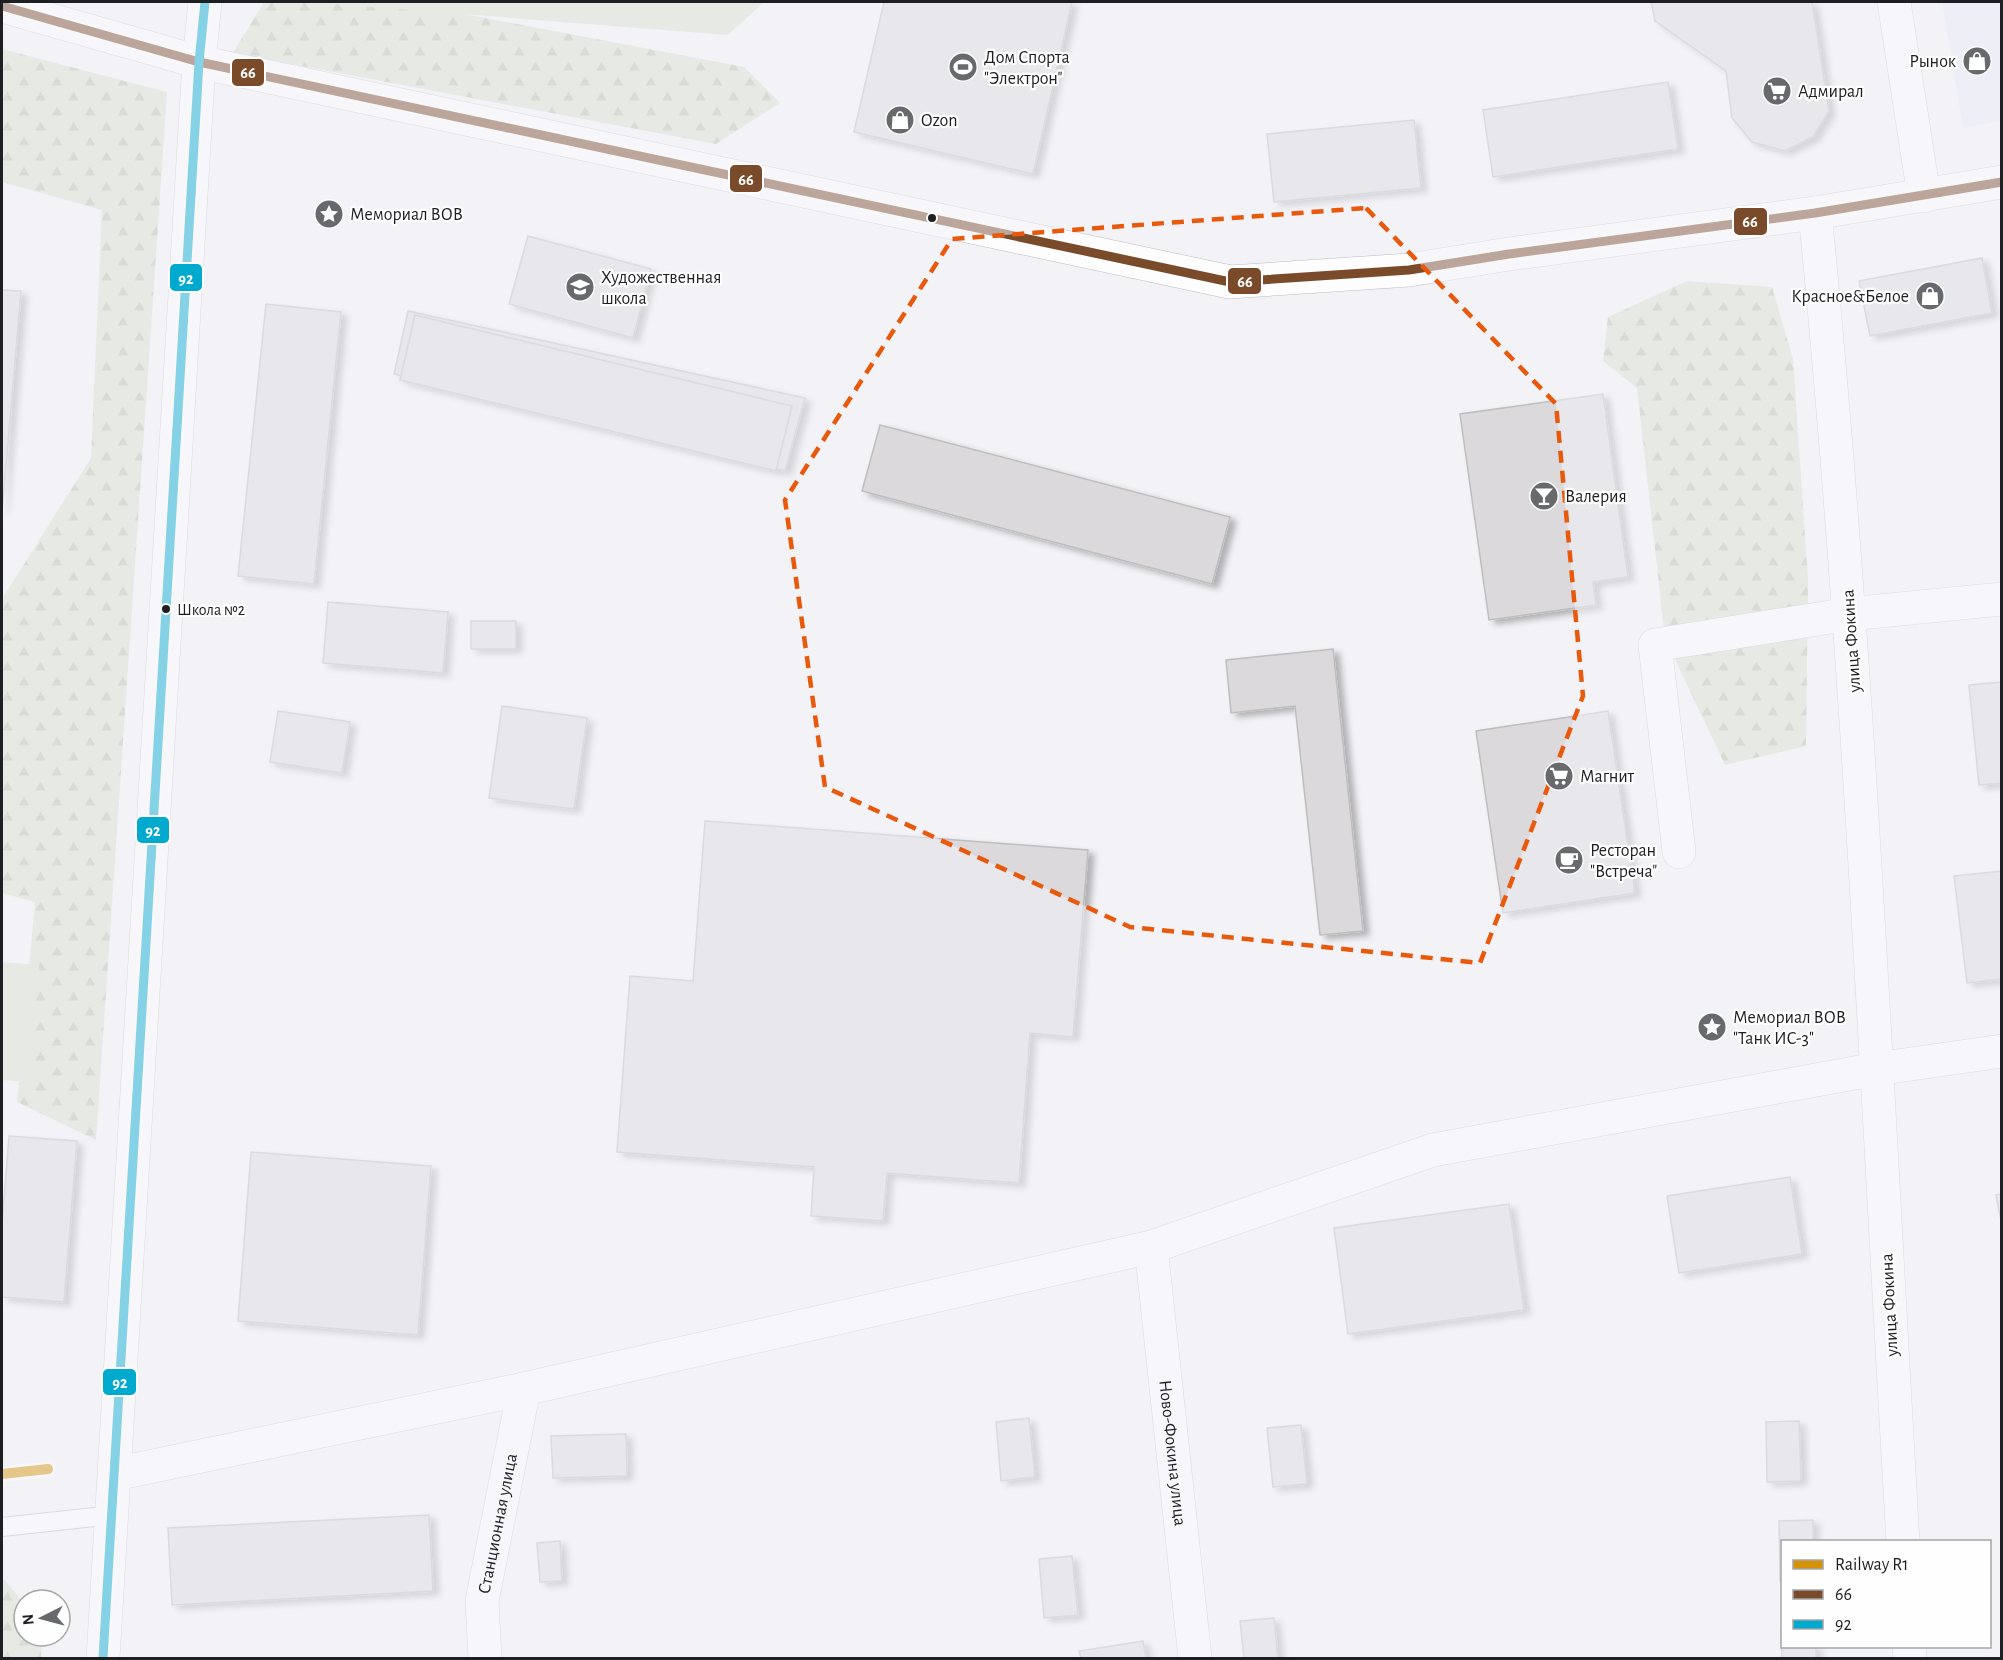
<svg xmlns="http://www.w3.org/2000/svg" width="2003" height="1660" viewBox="0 0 2003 1660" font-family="'Alegreya Sans',sans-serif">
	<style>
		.built { fill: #e8e8f5 }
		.forest { fill: url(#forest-firs) }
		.green { fill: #d9decc }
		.building { fill: #dbd9db; stroke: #bfbebf; stroke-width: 1.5; filter: url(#shadow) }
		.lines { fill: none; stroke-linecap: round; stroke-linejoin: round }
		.lane-casing { stroke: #bdbdc2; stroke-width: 20 }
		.street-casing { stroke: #bdbdc2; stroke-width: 34 }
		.secondary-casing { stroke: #bdbdc2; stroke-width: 34 }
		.lane { stroke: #fdfdfe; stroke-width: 18 }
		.street { stroke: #fdfdfe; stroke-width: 33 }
		.secondary { stroke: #fdfdfe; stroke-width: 33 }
		.bus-1-casing { stroke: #fefefe; stroke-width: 14 }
		.bus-2-casing { stroke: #fefefe; stroke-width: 14 }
		.bus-1 { stroke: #7a4b2a; stroke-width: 9 }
		.bus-2 { stroke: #00a9ce; stroke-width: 9 }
		.rail-1-casing { stroke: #fefefe; stroke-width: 15 }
		.rail-1 { stroke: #d69205; stroke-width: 10 }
		.marked { fill: none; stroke: #e8590c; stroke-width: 4.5; stroke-dasharray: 12 8; stroke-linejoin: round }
		.bus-dot { fill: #1e1f22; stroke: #fefefe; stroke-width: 2 }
		.labels { text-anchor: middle; stroke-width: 4.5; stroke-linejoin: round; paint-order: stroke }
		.bus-label { font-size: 16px; fill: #1e1f22; stroke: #fefefe; text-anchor: start }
		.poi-label { font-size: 18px; fill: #1e1f22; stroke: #fefefe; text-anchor: start }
		.street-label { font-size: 18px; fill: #1e1f22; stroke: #fefefe }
		.line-badge { stroke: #fefefe; stroke-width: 2 }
		.badge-label { font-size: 16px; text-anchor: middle; font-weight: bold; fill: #fff }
	</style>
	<defs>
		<pattern id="forest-firs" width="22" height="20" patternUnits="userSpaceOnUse" patternTransform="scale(1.5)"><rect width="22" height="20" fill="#d9decc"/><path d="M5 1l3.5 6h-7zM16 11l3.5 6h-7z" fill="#babeaf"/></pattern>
		<filter id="shadow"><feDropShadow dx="6" dy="4" stdDeviation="3" flood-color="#0004"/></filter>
	</defs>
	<rect width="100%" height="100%" fill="#f2f2f7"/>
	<path class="built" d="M1942,2H2001V121L1963,128Z"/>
	<g class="forest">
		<path d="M264,2H401L744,67L780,103L716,144L233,53Z"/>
		<path d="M2,49L167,92L96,1140L17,1102L35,902L2,893V599L91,458L102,210L2,182Z"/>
		<path d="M1687,281L1772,287L1793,359L1808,580L1806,746L1725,765L1665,638L1637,388L1603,361L1608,317Z"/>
		<path d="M2,1577L24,1603V1636H42L41,1658H2Z"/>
	</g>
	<g class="green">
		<path d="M334,2H764L728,35L335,4Z"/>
		<path d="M2,962L39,965L30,1082L2,1080Z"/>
	</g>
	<g class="building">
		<path d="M884,2H1072L1033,174L854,132Z"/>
		<path d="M1651,2H1812L1829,111L1813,137L1785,151L1752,142L1732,118L1726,71L1655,21Z"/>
		<path d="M1668,82L1678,149L1493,177L1483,110Z"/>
		<path d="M1414,120L1421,188L1274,202L1267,134Z"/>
		<path d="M528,236L651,269L633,338L509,304Z"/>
		<path d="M1982,258L1992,313L1870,336L1859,281Z"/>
		<path d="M2,290L21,291L2,513Z"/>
		<path d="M266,304L341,312L314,584L238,576Z"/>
		<path d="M408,311L805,398L785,471L394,374Z"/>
		<path d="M415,315L792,406L776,471L400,380Z"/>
		<path d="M1603,394L1628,577L1593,582L1596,605L1489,620L1460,414Z"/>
		<path d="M880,425L1230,517L1212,584L862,491Z"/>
		<path d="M328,602L448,612L443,673L323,663Z"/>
		<rect x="471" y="621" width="45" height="28"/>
		<path d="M1333,649L1363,931L1320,935L1295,706L1231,713L1226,660Z"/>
		<path d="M2002,682V783L1979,785L1969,685Z"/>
		<path d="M502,706L587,718L574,809L489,798Z"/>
		<path d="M278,711L350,722L342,773L270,762Z"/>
		<path d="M1608,711L1635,893L1503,913L1476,731Z"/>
		<path d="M705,821L1088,850L1073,1037L1030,1033L1019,1183L887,1173L883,1221L811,1216L814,1167L617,1152L630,976L693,981Z"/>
		<path d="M2002,871V979L1967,983L1954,876Z"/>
		<path d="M9,1136L77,1141L64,1302L2,1297V1224Z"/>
		<path d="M251,1152L431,1166L418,1335L238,1321Z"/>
		<path d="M1790,1177L1802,1254L1679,1273L1667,1196Z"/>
		<path d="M2002,1194V1225L1996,1195Z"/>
		<path d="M1509,1204L1524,1310L1348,1334L1334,1228Z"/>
		<path d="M1029,1418L1035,1477L1001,1481L996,1422Z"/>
		<path d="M1799,1421L1801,1481L1767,1482L1766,1422Z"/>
		<path d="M1301,1425L1307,1484L1273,1487L1267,1428Z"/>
		<path d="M626,1434L627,1476L553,1478L551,1436Z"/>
		<path d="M429,1515L433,1591L172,1605L168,1528Z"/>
		<path d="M1813,1520V1542H1782V1581H1780L1779,1521Z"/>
		<path d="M560,1541L562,1581L540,1582L537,1543Z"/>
		<path d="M1072,1556L1078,1615L1044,1618L1039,1559Z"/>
		<path d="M1274,1618L1278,1658H1244L1240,1621Z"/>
		<path d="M1781,1629L1782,1646H1816V1658H1782Z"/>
		<path d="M1143,1641L1146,1658H1081L1079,1651Z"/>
	</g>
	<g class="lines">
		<g class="lane-casing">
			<path id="lane" d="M2,1527L113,1515"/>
		</g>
		<g class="street-casing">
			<g id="street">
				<path d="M1894,2L1924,196"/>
				<path d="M2,6L199,62L1230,282L1409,270L1509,254L1815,213"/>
				<path d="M1679,852L1655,645L1849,614L2002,599"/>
				<path id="s1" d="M1151,1247L1195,1658"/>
				<path d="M115,1474L524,1389L1151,1247L1433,1150L1876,1069L2002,1051"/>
				<path id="s2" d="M485,1658L482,1601L524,1389"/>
			</g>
		</g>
		<g class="secondary-casing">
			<g id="secondary">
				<path d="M1903,1542C1877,1099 1859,655 1815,213L2002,182"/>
				<path d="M1909,1646L1910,1658"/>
				<path d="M103,1658L199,62L205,2"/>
			</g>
		</g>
		<use href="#lane" class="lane"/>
		<use href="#street" class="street"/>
		<use href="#secondary" class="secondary"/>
		<g class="bus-1-casing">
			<path id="bus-1" d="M2,6L199,62L1230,282L1409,270L1509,254L1815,213L2002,182"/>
		</g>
		<g class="bus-2-casing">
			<path id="bus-2" d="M103,1658L199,62L205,2"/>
		</g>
		<use href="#bus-1" class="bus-1"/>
		<use href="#bus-2" class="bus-2"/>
		<g class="rail-1-casing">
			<path id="rail-1" d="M2,1474L48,1469"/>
		</g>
		<use href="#rail-1" class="rail-1"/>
	</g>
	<path d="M0 0H2003V1660H0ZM1366,208L1556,404L1583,696L1480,963L1130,927L825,787L785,500L952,239Z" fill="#f2f2f7" fill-opacity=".55" fill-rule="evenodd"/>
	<path class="marked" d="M1366,208L1556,404L1583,696L1480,963L1130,927L825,787L785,500L952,239Z"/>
	<defs>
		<g id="shop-disc" transform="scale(1.5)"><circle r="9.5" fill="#68696d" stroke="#fefefe"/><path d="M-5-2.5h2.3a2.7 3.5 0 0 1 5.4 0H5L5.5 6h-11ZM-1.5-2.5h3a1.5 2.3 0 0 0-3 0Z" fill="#fff"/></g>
		<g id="stadium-disc" transform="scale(1.5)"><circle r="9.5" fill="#68696d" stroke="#fefefe"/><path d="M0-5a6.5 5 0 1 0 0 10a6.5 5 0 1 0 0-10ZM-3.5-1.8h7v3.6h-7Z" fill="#fff"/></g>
		<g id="supermarket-disc" transform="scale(1.5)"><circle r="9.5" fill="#68696d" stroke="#fefefe"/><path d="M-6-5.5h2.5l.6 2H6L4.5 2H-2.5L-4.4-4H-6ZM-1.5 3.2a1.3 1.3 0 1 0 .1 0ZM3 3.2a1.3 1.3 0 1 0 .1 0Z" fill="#fff"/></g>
		<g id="sight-disc" transform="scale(1.5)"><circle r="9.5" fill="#68696d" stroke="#fefefe"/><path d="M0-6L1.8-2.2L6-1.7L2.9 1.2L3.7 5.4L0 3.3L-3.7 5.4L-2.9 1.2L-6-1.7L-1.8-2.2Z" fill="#fff"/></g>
		<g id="school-disc" transform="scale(1.5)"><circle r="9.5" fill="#68696d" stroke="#fefefe"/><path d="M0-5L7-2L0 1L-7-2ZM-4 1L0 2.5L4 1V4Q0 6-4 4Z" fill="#fff"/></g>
		<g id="bar-disc" transform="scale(1.5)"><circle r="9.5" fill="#68696d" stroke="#fefefe"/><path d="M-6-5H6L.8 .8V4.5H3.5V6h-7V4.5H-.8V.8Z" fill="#fff"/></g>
		<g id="cafe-disc" transform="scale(1.5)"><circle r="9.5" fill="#68696d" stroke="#fefefe"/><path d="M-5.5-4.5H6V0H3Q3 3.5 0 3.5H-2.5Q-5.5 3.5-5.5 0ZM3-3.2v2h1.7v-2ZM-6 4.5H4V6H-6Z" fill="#fff"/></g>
	</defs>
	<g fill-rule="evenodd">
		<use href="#shop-disc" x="1977" y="61"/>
		<use href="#stadium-disc" x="963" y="67"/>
		<use href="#supermarket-disc" x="1777" y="91"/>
		<use href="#shop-disc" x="900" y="120"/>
		<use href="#sight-disc" x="329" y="214"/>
		<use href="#school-disc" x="580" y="287"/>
		<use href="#shop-disc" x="1930" y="296"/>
		<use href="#bar-disc" x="1544" y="496"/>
		<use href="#supermarket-disc" x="1559" y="776"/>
		<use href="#cafe-disc" x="1569" y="860"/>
		<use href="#sight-disc" x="1712" y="1027"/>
	</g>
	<g class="bus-dot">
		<circle cx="932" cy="218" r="5"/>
		<circle cx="166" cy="609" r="5"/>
	</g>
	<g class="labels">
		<g class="bus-label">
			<text x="177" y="615">Школа №2</text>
		</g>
		<g class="poi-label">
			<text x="984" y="63">Дом Спорта<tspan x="984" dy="21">"Электрон"</tspan></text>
			<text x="1956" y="67" text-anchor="end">Рынок</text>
			<text x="1798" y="97">Адмирал</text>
			<text x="921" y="126">Ozon</text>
			<text x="350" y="220">Мемориал ВОВ</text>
			<text x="601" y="283">Художественная<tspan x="601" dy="21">школа</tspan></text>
			<text x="1909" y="302" text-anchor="end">Красное&amp;Белое</text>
			<text x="1565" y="502">Валерия</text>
			<text x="1580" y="782">Магнит</text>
			<text x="1590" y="856">Ресторан<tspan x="1590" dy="21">"Встреча"</tspan></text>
			<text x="1733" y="1023">Мемориал ВОВ<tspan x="1733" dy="21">"Танк ИС-3"</tspan></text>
		</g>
		<g class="street-label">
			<text transform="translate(1851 641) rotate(-94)" y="6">улица Фокина</text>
			<text transform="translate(1889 1305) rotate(-93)" y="6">улица Фокина</text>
			<text dy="6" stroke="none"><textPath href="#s1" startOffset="207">Ново-Фокина улица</textPath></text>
			<text dy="6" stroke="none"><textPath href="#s2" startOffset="136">Станционная улица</textPath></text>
		</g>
	</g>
	<g class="line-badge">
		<rect x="231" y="58" width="34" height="29" rx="6" fill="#7a4b2a"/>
		<rect x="729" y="164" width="34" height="29" rx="6" fill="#7a4b2a"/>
		<rect x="1733" y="207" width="35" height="29" rx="6" fill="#7a4b2a"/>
		<rect x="169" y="263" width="34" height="29" rx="6" fill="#00a9ce"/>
		<rect x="1227" y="267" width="35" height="28" rx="6" fill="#7a4b2a"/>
		<rect x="136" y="816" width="34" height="28" rx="6" fill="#00a9ce"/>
		<rect x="102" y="1368" width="35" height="28" rx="6" fill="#00a9ce"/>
	</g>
	<g class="badge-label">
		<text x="248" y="78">66</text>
		<text x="746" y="185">66</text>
		<text x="1750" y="227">66</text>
		<text x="186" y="284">92</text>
		<text x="1245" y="287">66</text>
		<text x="153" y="836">92</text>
		<text x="120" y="1388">92</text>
	</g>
	<rect width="2003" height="1660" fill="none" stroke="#1e1f22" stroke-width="6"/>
	<rect x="1781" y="1540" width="210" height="108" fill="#fefefe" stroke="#a4a5a6" stroke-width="1.5"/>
	<rect x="1793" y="1560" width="30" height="9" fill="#d69205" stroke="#a4a5a6" stroke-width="1.5"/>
	<text x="1835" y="1570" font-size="18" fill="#1e1f22">Railway R1</text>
	<rect x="1793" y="1590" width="30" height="9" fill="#7a4b2a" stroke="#a4a5a6" stroke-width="1.5"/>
	<text x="1835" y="1600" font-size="18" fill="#1e1f22">66</text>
	<rect x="1793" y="1620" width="30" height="9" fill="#00a9ce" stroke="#a4a5a6" stroke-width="1.5"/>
	<text x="1835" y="1630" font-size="18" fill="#1e1f22">92</text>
	<g transform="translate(42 1618) rotate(264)"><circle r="28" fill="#fefefe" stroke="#a4a5a6" stroke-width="1.5"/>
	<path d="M0-4.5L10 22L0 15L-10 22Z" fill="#68696d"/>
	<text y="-9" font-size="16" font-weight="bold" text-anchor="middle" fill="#1e1f22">N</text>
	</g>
</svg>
